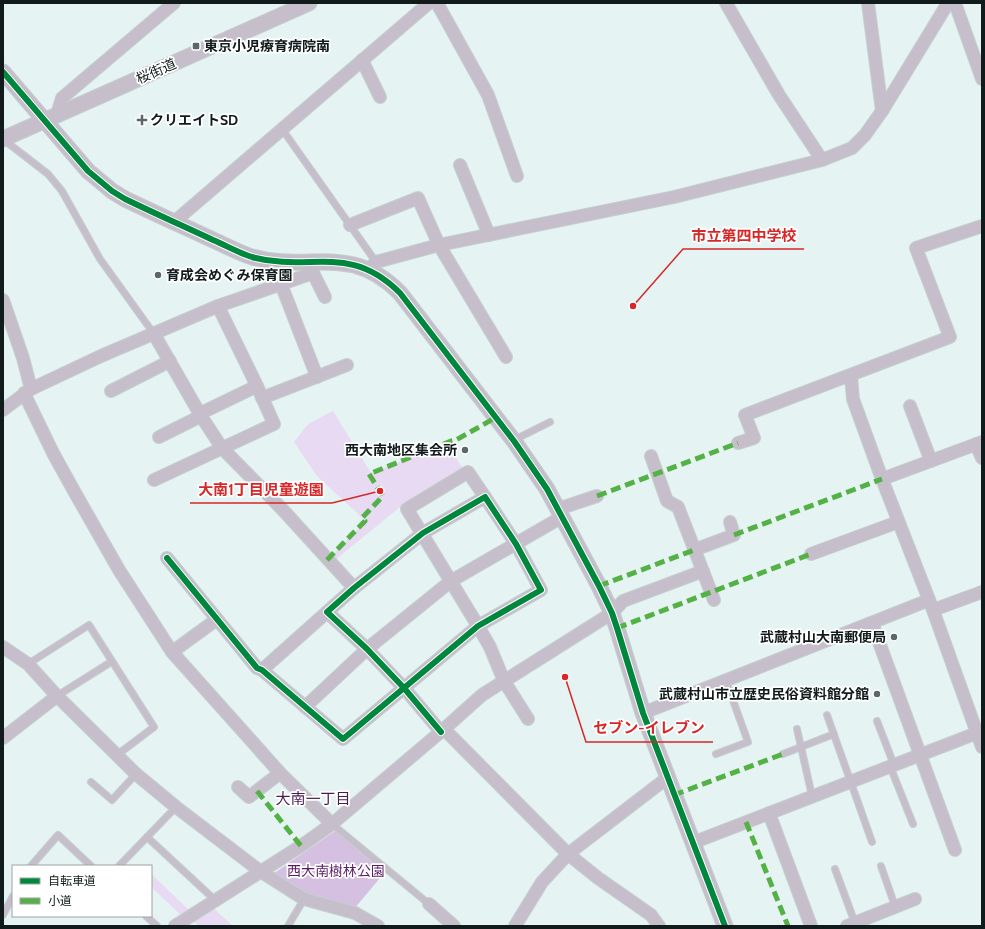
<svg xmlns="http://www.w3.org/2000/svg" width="985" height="929" viewBox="0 0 985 929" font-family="Cabin,'Noto Sans JP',sans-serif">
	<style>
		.green { fill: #e8daf2 }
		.forest { fill: #d6c0e1 }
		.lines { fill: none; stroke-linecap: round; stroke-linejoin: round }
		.service-casing { stroke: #c4d0d0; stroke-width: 8 }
		.minor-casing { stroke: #c4d0d0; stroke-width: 14 }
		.tertiary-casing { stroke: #c4d0d0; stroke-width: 17 }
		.service { stroke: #c7becb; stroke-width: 6 }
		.minor { stroke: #c7becb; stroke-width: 12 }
		.tertiary { stroke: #c7becb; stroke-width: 15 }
		.quiet { stroke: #54b145; stroke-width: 5; stroke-dasharray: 10 5; stroke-linecap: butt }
		.cycleway-casing { stroke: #fff; stroke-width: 8 }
		.cycleway { stroke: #00873e; stroke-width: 6 }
		.poi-dot { fill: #5c6767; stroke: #fff; stroke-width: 1.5 }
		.labels { text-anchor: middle; stroke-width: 3.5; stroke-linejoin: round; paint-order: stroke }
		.poi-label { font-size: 14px; font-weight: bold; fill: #121b1b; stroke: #fff; text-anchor: start }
		.street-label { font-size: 14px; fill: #121b1b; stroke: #fff }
		.park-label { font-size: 14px; fill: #5b1e66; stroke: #fff }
		.neighbourhood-label { font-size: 15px; fill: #491d51; stroke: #fff }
		.leader { fill: none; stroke: #d62828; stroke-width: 1.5 }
		.callout-dot { fill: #d62828; stroke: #fff; stroke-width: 1.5 }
		.callout-label { font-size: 15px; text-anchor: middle; font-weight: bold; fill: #d62828; stroke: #fff; stroke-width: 3.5; stroke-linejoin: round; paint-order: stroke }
	</style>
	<rect width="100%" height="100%" fill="#e5f3f3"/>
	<g class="green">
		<path d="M333,411L371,473L447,443L463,469L400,507L335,560V552L366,521L317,476L294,442L308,424Z"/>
		<path d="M151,874L189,910L181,915L151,887Z"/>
		<path d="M212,907L233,926H199L192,920Z"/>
	</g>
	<path class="forest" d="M335,831L385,872L354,909L311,897L270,876Z"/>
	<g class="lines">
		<g class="service-casing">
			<g id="service">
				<path d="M282,129L376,262"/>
				<path d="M4,140L48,174L62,191L100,259L154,334"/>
				<path d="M514,440L550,422"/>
				<path d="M28,664L89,625L154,727L117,755"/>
				<path d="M57,696L111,662"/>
				<path d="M827,715L872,842"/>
				<path d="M877,721L894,765"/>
				<path d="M797,729L812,796"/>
				<path d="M716,754L748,742L726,681"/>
				<path d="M783,754L834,734"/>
				<path d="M890,766L913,824"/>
				<path d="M91,782L112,800L136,774"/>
				<path d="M332,824L429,904"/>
				<path d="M147,837L216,901"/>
				<path d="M31,866L58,835L91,866"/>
				<path d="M119,866L176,807"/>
				<path d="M881,866L895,906"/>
				<path d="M835,869L855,923"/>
				<path d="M3,915L13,896"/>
				<path d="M146,916L157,926"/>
				<path d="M288,926L304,899"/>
			</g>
		</g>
		<g class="minor-casing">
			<g id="minor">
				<path d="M437,3L488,95L517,176"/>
				<path d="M726,3L779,95L822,160"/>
				<path d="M868,3L882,111"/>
				<path d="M955,3L982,79"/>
				<path d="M362,60L380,97"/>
				<path d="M57,114L62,98L174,3"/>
				<path d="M460,165L489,235"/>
				<path d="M174,222L429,3"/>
				<path d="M350,225L418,198L439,245L506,357"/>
				<path d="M368,270L376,262L439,245L674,197L822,160L852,148L865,135L882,111L948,3"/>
				<path d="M313,273L325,297"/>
				<path d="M281,284L317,377"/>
				<path d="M3,300L23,358L31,389"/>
				<path d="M218,306L257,386"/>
				<path d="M154,334L201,416L222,448L283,510L354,588"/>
				<path d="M851,376L853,399L882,479L933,610L982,747"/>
				<path d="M111,391L170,361"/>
				<path d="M24,393L53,453L74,491L119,570L172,652L280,773L332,824"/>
				<path d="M262,398L347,365"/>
				<path d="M910,406L931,461"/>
				<path d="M3,410L31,389L101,356L218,306L313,273L314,261"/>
				<path d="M159,437L201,416"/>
				<path d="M738,443L754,438L745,415L950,337L916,248L982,226"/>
				<path d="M976,444L982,458"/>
				<path d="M651,456L667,501L678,507L714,600"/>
				<path d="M882,479L982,442"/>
				<path d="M154,480L274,424L257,386L199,414"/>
				<path d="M485,497L468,472L407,509L478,626L490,647L504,681L528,719"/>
				<path d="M558,509L597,496"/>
				<path d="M694,550L734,535L730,522"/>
				<path d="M811,554L898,522"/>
				<path d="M167,558L257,668L262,670L343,739L478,626L541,590L516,544L485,497L423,533L354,588L327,612L367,649L404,688L441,732"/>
				<path d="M933,610L982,592"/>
				<path d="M872,623L955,850"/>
				<path d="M3,647L28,664L57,696L136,774L176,807L260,871L304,899L355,913L378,926"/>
				<path d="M172,652L216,620"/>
				<path d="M262,670L327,612"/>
				<path d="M305,707L367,649L451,581L562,517"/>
				<path d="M643,713L929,600"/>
				<path d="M444,729L568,854L598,878L651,915L659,926"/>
				<path d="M3,738L57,696"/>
				<path d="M238,787L249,797L280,773"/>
				<path d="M769,813L811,926"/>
				<path d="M692,843L982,731"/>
				<path d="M429,904L454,926"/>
				<path d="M175,926L301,846L332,824L444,729L482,695L612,613L623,601L703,571"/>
				<path d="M515,926L542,882L568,854L667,778"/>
				<path d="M847,926L915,899"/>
			</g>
		</g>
		<g class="tertiary-casing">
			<g id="tertiary">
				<path d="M3,72L88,171L112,191L125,199C154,213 183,226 213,240C225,245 239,253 252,257C310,273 349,242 400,293L514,441L547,489L599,586L612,613L617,628L643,713L725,926"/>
				<path d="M3,139L309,3"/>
			</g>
		</g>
		<use href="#service" class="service"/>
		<use href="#minor" class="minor"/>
		<use href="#tertiary" class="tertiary"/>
		<g class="quiet">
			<path d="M597,496L738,443"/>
			<path d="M734,535L882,479"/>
			<path d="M327,560L365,521L362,518L383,496L369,474L451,441L456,440L495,418"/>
			<path d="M599,586L694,550"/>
			<path d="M617,628L811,554"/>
			<path d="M257,791L301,846"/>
			<path d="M674,795L783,754"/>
			<path d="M746,822L788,926"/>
		</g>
		<g class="cycleway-casing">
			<g id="cycleway">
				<path d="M3,72L88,171L112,191L125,199C154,213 183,226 213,240C225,245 239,253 252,257C310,273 349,242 400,293L514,441L547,489L599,586L612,613L617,628L643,713L725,926"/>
				<path d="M167,558L257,668L262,670L343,739L478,626L541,590L516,544L485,497L423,533L354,588L327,612L367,649L404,688L441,732"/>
			</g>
		</g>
		<use href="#cycleway" class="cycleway"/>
	</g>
	<g class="poi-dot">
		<rect x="192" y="42" width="8" height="8" rx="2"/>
		<path d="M140 114h4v4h4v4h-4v4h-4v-4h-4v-4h4z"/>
		<circle cx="158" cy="275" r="4"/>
		<circle cx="465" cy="450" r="4"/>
		<circle cx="894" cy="637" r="4"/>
		<circle cx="877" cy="694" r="4"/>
	</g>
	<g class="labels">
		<g class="poi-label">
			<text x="204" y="51">東京小児療育病院南</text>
			<text x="150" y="125">クリエイトSD</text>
			<text x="166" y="280">育成会めぐみ保育園</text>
			<text x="457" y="455" text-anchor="end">西大南地区集会所</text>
			<text x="886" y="642" text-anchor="end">武蔵村山大南郵便局</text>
			<text x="869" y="699" text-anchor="end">武蔵村山市立歴史民俗資料館分館</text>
		</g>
		<g class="street-label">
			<text transform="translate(156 71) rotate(-24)" y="5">桜街道</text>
		</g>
		<g class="park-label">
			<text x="336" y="876">西大南樹林公園</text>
		</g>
		<g class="neighbourhood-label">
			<text x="313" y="804">大南一丁目</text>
		</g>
	</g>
	<path class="leader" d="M633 306L683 249H804M380 491L332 503H190M565 677L586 742H713"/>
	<g class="callout-dot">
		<circle cx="633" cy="306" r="4"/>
		<circle cx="380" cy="491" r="4"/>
		<circle cx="565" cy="677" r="4"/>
	</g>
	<g class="callout-label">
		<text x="744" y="241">市立第四中学校</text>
		<text x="261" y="495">大南1丁目児童遊園</text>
		<text x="649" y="733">セブン-イレブン</text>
	</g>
	<rect width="985" height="929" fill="none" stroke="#121b1b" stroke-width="8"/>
	<rect x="12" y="865" width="140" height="52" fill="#ffffff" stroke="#a0a4a4"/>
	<rect x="20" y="878" width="20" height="6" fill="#00873e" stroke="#a0a4a4"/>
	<text x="48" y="885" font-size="12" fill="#121b1b">自転車道</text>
	<rect x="20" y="898" width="20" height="6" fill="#54b145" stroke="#a0a4a4"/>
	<text x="48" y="905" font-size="12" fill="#121b1b">小道</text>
</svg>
